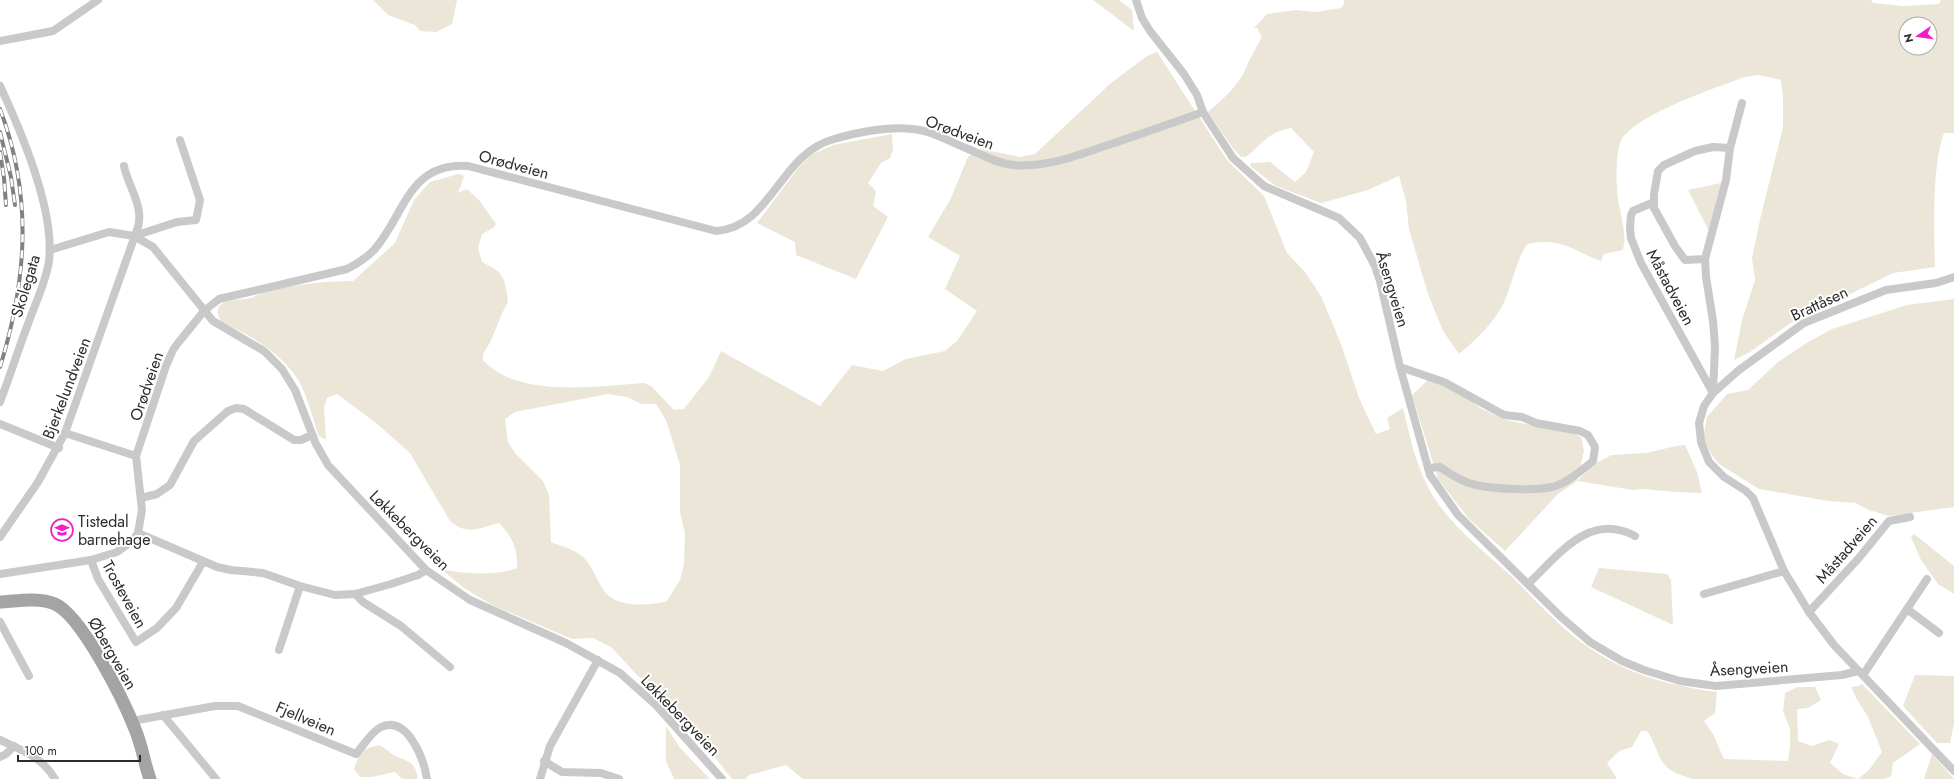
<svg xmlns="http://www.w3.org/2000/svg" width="1954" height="779" viewBox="0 0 1954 779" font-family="Jost,sans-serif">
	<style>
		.green { fill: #ebe6d7; fill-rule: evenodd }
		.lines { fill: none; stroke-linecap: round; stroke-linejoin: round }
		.street { stroke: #c9c9c9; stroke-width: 8 }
		.primary { stroke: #a4a4a4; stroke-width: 13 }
		.rail-casing { stroke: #818181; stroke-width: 4 }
		.rail { stroke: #fff; stroke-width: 2.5; stroke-dasharray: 8; stroke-linecap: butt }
		.labels { text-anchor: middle; stroke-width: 4; stroke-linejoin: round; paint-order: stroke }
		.street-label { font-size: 16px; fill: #2c2c2c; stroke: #fff }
		.poi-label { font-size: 16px; fill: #2c2c2c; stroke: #fff; text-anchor: start }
	</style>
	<rect width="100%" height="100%" fill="#fff"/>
	<g class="green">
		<path d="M373,0H457L452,24L436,32L420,31L415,25L388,15Z"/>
		<path d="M1093,0H1119L1132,10L1134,31Z"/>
		<path d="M1344,0H1871L1873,3L1903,6L1939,4L1941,0H1954V133H1944C1932,163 1934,233 1935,267L1893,273L1789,324L1750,352L1734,360L1742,320L1755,280L1752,258L1761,215L1783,127V98L1781,80L1758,75L1745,77C1718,87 1633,115 1621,141C1616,153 1616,174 1617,187C1617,208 1628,229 1623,250L1604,254L1601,261C1571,250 1562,237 1527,244C1516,262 1513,281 1505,300C1496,321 1477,339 1459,354L1443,331L1428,294L1409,229L1406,201L1399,176L1368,190L1321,203L1276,186L1250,166L1251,163L1270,162L1295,182L1306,172L1314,152L1291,128C1266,133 1264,143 1246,157H1241L1232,147L1208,112C1221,101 1238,86 1245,70C1250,58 1256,48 1262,37L1257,28H1254L1267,14L1296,10L1317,12L1341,8L1344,4ZM1906,24H1930V48H1906Z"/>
		<path d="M1157,52L1227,160L1264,196L1287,253L1305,272L1321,296L1341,344L1359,398L1376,434L1390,429L1387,418L1403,408C1410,437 1415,463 1430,491C1449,524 1481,549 1509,574C1524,588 1537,603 1552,617C1601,665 1649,683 1717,692L1715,713L1704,721L1713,734L1724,759L1788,761L1790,746V729L1783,711L1785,693L1798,687H1815L1821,700L1808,708L1797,709L1798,741L1812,746L1829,740L1839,744L1830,763L1843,774L1858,779L1869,770L1882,752L1868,717L1856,698L1851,687L1859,686L1862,684L1920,744L1893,763L1891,776L1885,779H1692C1685,776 1675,774 1669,769C1657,760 1656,742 1647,731H1641L1632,747L1619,751L1607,763L1617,779H803L786,765L749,775L745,779H732L671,702L638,676L611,647L593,638L572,639L492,605L464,588L441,569C461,574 499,576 517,568C518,549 512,536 499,523C479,528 467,536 450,521L410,453L376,423L337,394L327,398L324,408L326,440L319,436C313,420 306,391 297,378C279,351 250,335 221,322C219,318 216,312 219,307C223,299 242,300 250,298C254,297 258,295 262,293C291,285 323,281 353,281L395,243L414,200L430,182L458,174L464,176L458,193L467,189L479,200L496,224L493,228L482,234L478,248L482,262C506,274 504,277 508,302C501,314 497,327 491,340C488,348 482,351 483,360C518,399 597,386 644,383L651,386L674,410L684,409L709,377L721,351L820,406L852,365L883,371L906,359L945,351L957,341L977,311L945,289L960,256L928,237L950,200L968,157L980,149L1020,157L1035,154L1111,83L1147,56ZM608,394L627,397L642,404H656L666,420L680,465V512L685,534L684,564L680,580L667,601C649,606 618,608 605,592C597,582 594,568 584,558C577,550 561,546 551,542L549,495L543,481L515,453L508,442L505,419L515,412Z"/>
		<path d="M892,134L893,149L890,158L881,163L868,183L876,191L873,206L888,217L856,279L796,255L795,242L757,223L799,167L811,155L833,145Z"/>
		<path d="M1721,183L1709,231L1688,190Z"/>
		<path d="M1954,299V507L1889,516L1869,510L1856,503L1828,501L1759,489L1719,464L1712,455L1703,438L1707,417L1727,394L1748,390L1778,362L1808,342L1832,329L1907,305Z"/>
		<path d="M1429,379L1468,398L1480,408L1505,420L1572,433L1581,437L1584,451L1577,481L1596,463L1612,455L1646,453L1676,446L1685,445L1697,472L1702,493L1677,492L1643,489L1633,490L1577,481L1558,494L1505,551L1469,519L1438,479L1412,395Z"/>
		<path d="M1914,534L1954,566V594L1938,584L1921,560L1911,537Z"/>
		<path d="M1599,568L1667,574L1671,580L1673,625L1591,587Z"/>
		<path d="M1915,675L1954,676V724L1950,743H1937L1903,706Z"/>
		<path d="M666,726L680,748L710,779H674L666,761Z"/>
		<path d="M379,745C385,748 390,753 395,756C410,762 415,762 418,779H402L395,772L372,777H360L354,769C360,752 361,749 379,745Z"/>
		<path d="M1932,754L1953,778L1954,779H1924Z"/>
	</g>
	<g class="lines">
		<g class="street">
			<path d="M1136,0L1142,18L1150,31L1184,74L1197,95L1203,112L1233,158L1264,186L1339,218L1360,238L1375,266L1380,281L1400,367L1430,475L1458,515L1561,617L1590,642L1622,661L1644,670L1680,681L1716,686L1842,675L1858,671"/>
			<path d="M0,41L53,31L98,0"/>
			<path d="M0,86C21,131 55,211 49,261C46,282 35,304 28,324C18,350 10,376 0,402"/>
			<path d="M1742,103L1730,148L1726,180L1705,259L1706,277L1713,321L1715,346L1713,393L1704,406L1699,423L1701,442L1709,462L1724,477L1746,491L1753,498L1784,571L1809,612L1834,645L1954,771"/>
			<path d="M1654,202L1633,211L1631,215L1630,227L1631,238L1641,263L1713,393L1739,370L1804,323L1886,290L1936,283L1954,277"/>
			<path d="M134,236L153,247L213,321L264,351L282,369L295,390L316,444L328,465L426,570L470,600L566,643L620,673L656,705L722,779"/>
			<path d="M50,250L109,232L134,236L177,222L196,220L200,200L180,140"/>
			<path d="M1705,259L1685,260L1675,246L1654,208V194L1658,171L1664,165L1695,151L1713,147L1730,148"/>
			<path d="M1400,367L1444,382L1504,415L1522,417L1536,423L1580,431L1588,435L1595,447L1593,461C1582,470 1571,480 1558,485C1542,492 1493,489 1476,485C1462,482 1451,475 1440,467L1428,468"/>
			<path d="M0,424L59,448"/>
			<path d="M65,433L136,456"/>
			<path d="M141,498L157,494L170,485L194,441L228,411L236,408L244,409L294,440H301L312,435"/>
			<path d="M138,533L217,567L231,570L263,573L300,586L335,595L355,594L391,584L418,575L426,570"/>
			<path d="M0,537L38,482L65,433L138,227C144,206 128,186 124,166"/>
			<path d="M91,560L98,579L136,642L157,628L176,608L203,562"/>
			<path d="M0,574L91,560L117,552L133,540L138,533L142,510L136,456L166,366L173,350L178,343L204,311L219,299L347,269C357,264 366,258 374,250C405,215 408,162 468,166L716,231C772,227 779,154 834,139C862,131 895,124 924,131C938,134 952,143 966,148C980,154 998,164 1014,165C1049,168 1081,154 1114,143C1143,133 1173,123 1203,112"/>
			<path d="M1529,583C1558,556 1589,511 1635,536"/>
			<path d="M355,594L363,602L401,626L450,667"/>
			<path d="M1704,594L1784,571"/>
			<path d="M1907,609L1939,633"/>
			<path d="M1809,612L1858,559L1889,521L1910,517"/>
			<path d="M0,622L29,676"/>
			<path d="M279,650L300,586"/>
			<path d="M1863,675L1927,579"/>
			<path d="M163,715L216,779"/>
			<path d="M132,721L215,706H238L356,754C363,746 371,732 381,727C408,715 424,760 427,779"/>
			<path d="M0,740C22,750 42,757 55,779"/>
			<path d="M0,757L6,754L14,746"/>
			<path d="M544,761L562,772L601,773L619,779"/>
			<path d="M540,779L550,746L598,660"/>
		</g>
		<path class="primary" d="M0,602C17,601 39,597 55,604C82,616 124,701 135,729C142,745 144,763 150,779"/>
		<g class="rail-casing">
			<g id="rail">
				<path d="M0,109C33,196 27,280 0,367"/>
				<path d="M0,132L11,177L15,205"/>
				<path d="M0,152L4,178L6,205"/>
			</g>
		</g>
		<use href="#rail" class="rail"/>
	</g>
	<defs>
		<g id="school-ring" transform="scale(1.15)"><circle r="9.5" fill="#fff" stroke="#f21ec7" stroke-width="1.5"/><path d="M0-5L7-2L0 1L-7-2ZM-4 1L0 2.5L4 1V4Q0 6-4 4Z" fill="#f21ec7"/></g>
	</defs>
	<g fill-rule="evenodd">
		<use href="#school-ring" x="62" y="530"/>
	</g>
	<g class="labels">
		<g class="street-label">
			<text transform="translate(960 132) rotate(20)" y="6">Orødveien</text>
			<text transform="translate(514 164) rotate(15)" y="6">Orødveien</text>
			<text transform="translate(25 286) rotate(-73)" y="6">Skolegata</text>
			<text transform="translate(1671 287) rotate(62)" y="6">Måstadveien</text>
			<text transform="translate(1393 289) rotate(73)" y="6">Åsengveien</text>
			<text transform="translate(1819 303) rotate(-25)" y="6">Brattåsen</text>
			<text transform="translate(146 386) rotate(-71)" y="6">Orødveien</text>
			<text transform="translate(66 388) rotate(-69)" y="6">Bjerkelundveien</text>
			<text transform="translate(410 530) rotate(45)" y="6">Løkkebergveien</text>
			<text transform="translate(1846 549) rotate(-49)" y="6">Måstadveien</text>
			<text transform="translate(125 594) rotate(61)" y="6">Trosteveien</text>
			<text transform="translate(113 653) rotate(60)" y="6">Øbergveien</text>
			<text transform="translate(1749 668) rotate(-3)" y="6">Åsengveien</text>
			<text transform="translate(681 715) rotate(46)" y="6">Løkkebergveien</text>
			<text transform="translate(306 718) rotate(23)" y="6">Fjellveien</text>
		</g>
		<g class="poi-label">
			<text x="78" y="527">Tistedal<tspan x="78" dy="18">barnehage</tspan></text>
		</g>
	</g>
	<g transform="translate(1918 36) rotate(257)"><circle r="19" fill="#ffffff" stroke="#ababab"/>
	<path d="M0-3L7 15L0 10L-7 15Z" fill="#f21ec7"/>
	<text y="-6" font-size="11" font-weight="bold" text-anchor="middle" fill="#2c2c2c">N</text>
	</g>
	<path d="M18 755v6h122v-6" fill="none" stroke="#2c2c2c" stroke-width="2"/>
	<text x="24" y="755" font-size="12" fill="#2c2c2c" stroke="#ffffff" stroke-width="3" paint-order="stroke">100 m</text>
</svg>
